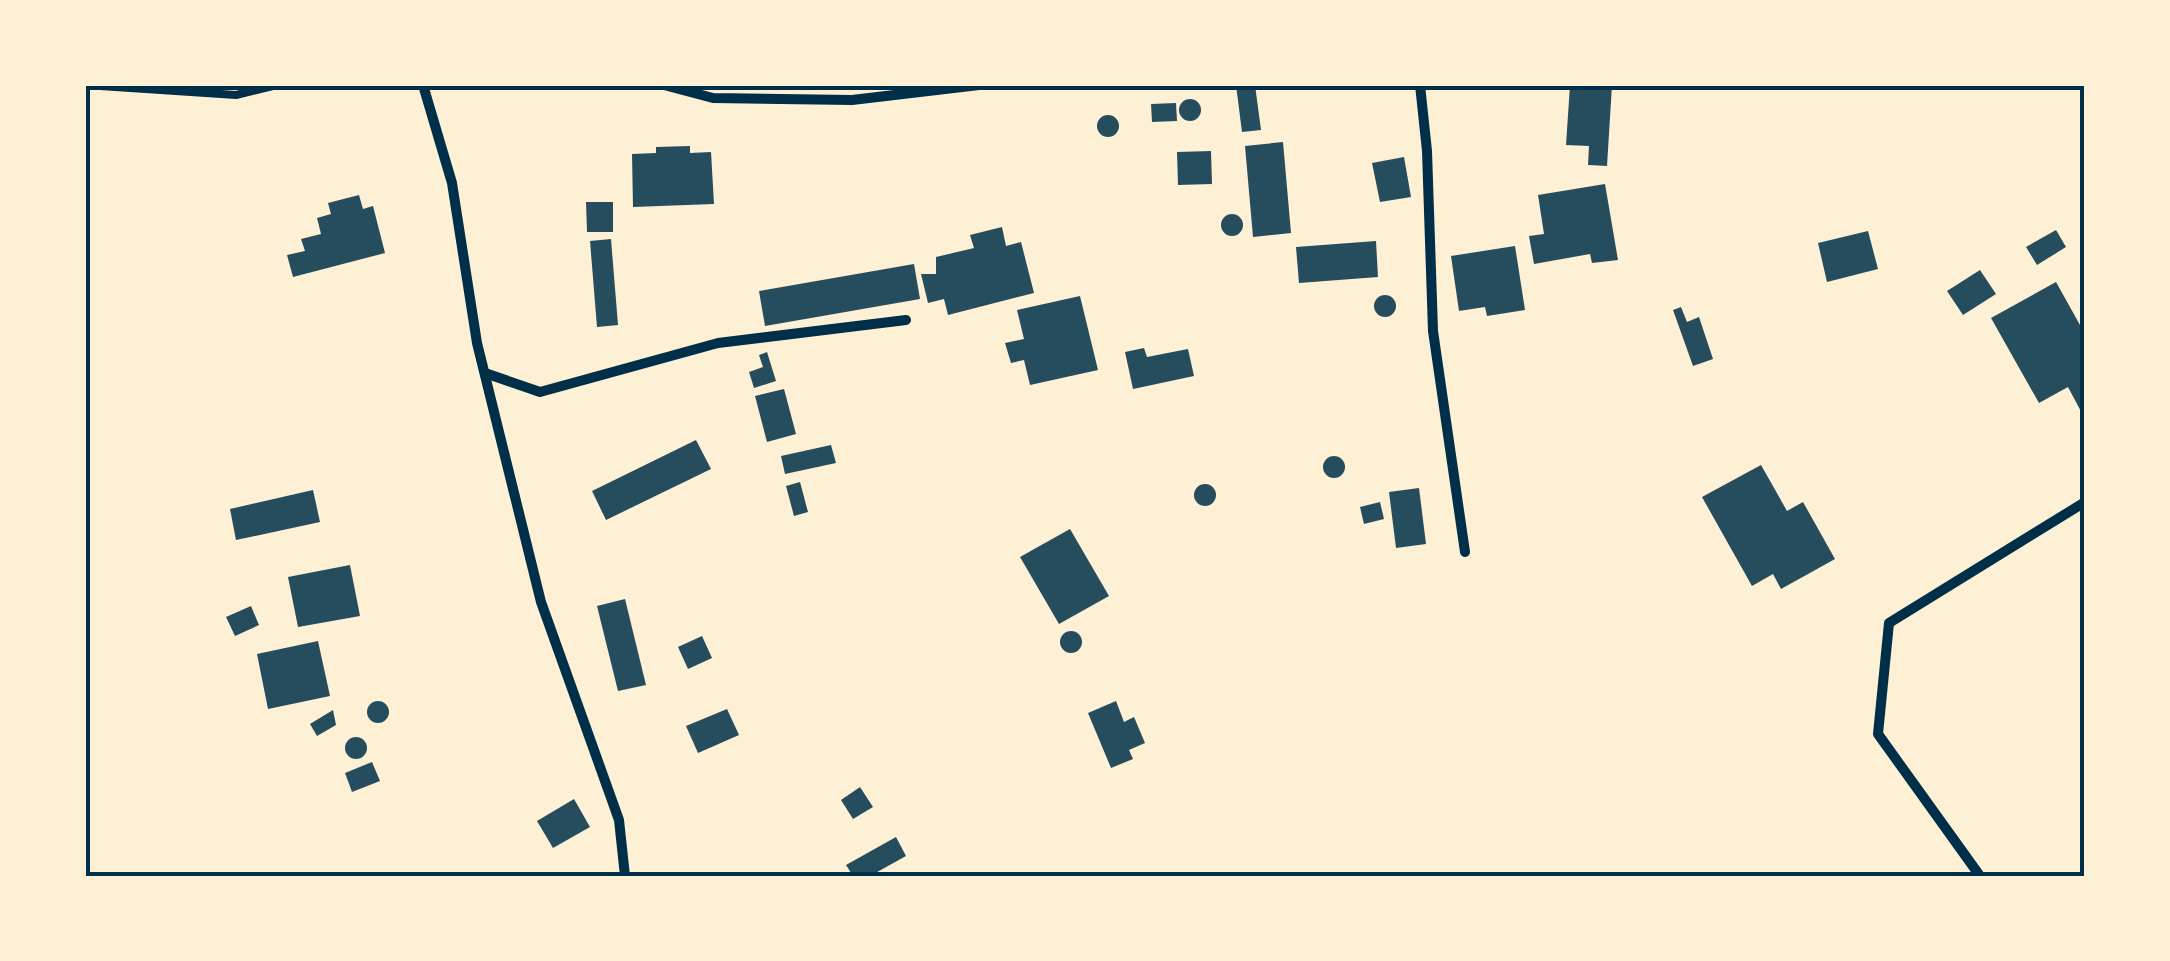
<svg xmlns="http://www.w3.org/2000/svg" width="2170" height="961" viewBox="0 0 2170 961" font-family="Bitter,serif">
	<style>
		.building { fill: #264d5e }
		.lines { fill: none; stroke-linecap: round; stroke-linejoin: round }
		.service { stroke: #003049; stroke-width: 8 }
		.minor { stroke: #003049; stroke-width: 10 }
		.neatline { fill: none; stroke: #003049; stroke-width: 4 }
	</style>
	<rect width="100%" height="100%" fill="#fdf0d5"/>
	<g class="building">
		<path d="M1236,85H1255L1261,130L1242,132Z"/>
		<path d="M1570,85H1612L1607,166L1588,165L1589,146L1566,145Z"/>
		<circle cx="1190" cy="110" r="11"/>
		<path d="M1176,103L1177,121L1152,122L1151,104Z"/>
		<circle cx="1108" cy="126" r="11"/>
		<path d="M1283,142L1291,233L1253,237L1245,146Z"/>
		<path d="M690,146V153L711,152L714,204L633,207L632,154L656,153V147Z"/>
		<path d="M1211,151L1212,184L1178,185L1177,152Z"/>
		<path d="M1404,157L1411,197L1380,202L1372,163Z"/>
		<path d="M1605,184L1618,260L1592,263L1590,254L1534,264L1529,236L1544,234L1538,195Z"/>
		<path d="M359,195L363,209L373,206L385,253L293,277L287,255L305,251L301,239L321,234L317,218L331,214L328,203Z"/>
		<path d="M586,202H613V232H587Z"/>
		<circle cx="1232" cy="225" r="11"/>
		<path d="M1002,227L1006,246L1021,242L1034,293L948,315L944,299L928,303L921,274H936V257L974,248L970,235Z"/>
		<path d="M2056,230L2066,247L2037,265L2026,247Z"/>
		<path d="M1868,231L1878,269L1827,282L1818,243Z"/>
		<path d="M611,239L618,325L597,327L590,241Z"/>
		<path d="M1376,241L1378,277L1299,283L1296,247Z"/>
		<path d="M1515,246L1525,310L1487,316L1485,307L1459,311L1451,256Z"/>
		<path d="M914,264L920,299L765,326L759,291Z"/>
		<path d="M1980,270L1996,294L1963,315L1947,291Z"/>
		<path d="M2056,282L2085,334V419L2068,387L2039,403L1991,318Z"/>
		<circle cx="1385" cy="306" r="11"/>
		<path d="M1080,296L1098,370L1030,385L1024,360L1011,363L1005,343L1024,339L1017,310Z"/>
		<path d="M1681,307L1687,322L1699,317L1713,359L1693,366L1673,310Z"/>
		<path d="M1144,348L1147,357L1188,349L1194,376L1133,389L1125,352Z"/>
		<path d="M767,352L776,381L754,388L749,372L763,367L759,355Z"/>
		<path d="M784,389L796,434L767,442L755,396Z"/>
		<path d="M696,440L711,469L606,520L592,491Z"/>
		<path d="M831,445L836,463L785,474L781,456Z"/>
		<circle cx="1334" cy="467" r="11"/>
		<path d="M1761,465L1787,511L1803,502L1835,559L1781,589L1773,574L1752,586L1702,497Z"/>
		<path d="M800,482L808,512L794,516L786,486Z"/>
		<circle cx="1205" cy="495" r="11"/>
		<path d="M1419,488L1426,544L1396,548L1389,492Z"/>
		<path d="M313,490L320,522L236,540L230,509Z"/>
		<path d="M1380,502L1384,519L1364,524L1360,507Z"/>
		<path d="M1070,529L1109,596L1059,624L1020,557Z"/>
		<path d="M350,565L360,616L298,627L288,577Z"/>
		<path d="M625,599L646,685L618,691L597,606Z"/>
		<path d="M251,606L259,625L235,636L226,617Z"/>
		<circle cx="1071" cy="642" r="11"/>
		<path d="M702,636L712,658L688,669L678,647Z"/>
		<path d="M318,641L330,696L268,709L257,654Z"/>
		<path d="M1116,701L1124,722L1134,717L1145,743L1129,750L1133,759L1111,768L1088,713Z"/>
		<circle cx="378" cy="712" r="11"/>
		<path d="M727,709L739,735L698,753L686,726Z"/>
		<path d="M333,710L336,725L317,736L310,724Z"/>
		<circle cx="356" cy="748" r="11"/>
		<path d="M372,762L380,781L352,792L345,773Z"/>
		<path d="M860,787L873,807L853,819L841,800Z"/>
		<path d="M574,799L590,827L553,848L537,821Z"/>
		<path d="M896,837L906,856L870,876H853L846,865Z"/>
	</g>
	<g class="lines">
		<path class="service" d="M85,85L236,95L277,85"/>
		<g class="minor">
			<path d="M423,85L452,183L477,343L541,602L619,820L625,876"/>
			<path d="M664,85L713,98L852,100L979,85"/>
			<path d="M1420,85L1427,151L1433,331L1465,552"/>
			<path d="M485,373L540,392L718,343L906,320"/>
			<path d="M1980,876L1878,734L1889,623L2085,502"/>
		</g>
	</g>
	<rect width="2170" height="961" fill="none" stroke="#fdf0d5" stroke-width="175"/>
	<rect x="88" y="88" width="1994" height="786" class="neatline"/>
</svg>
